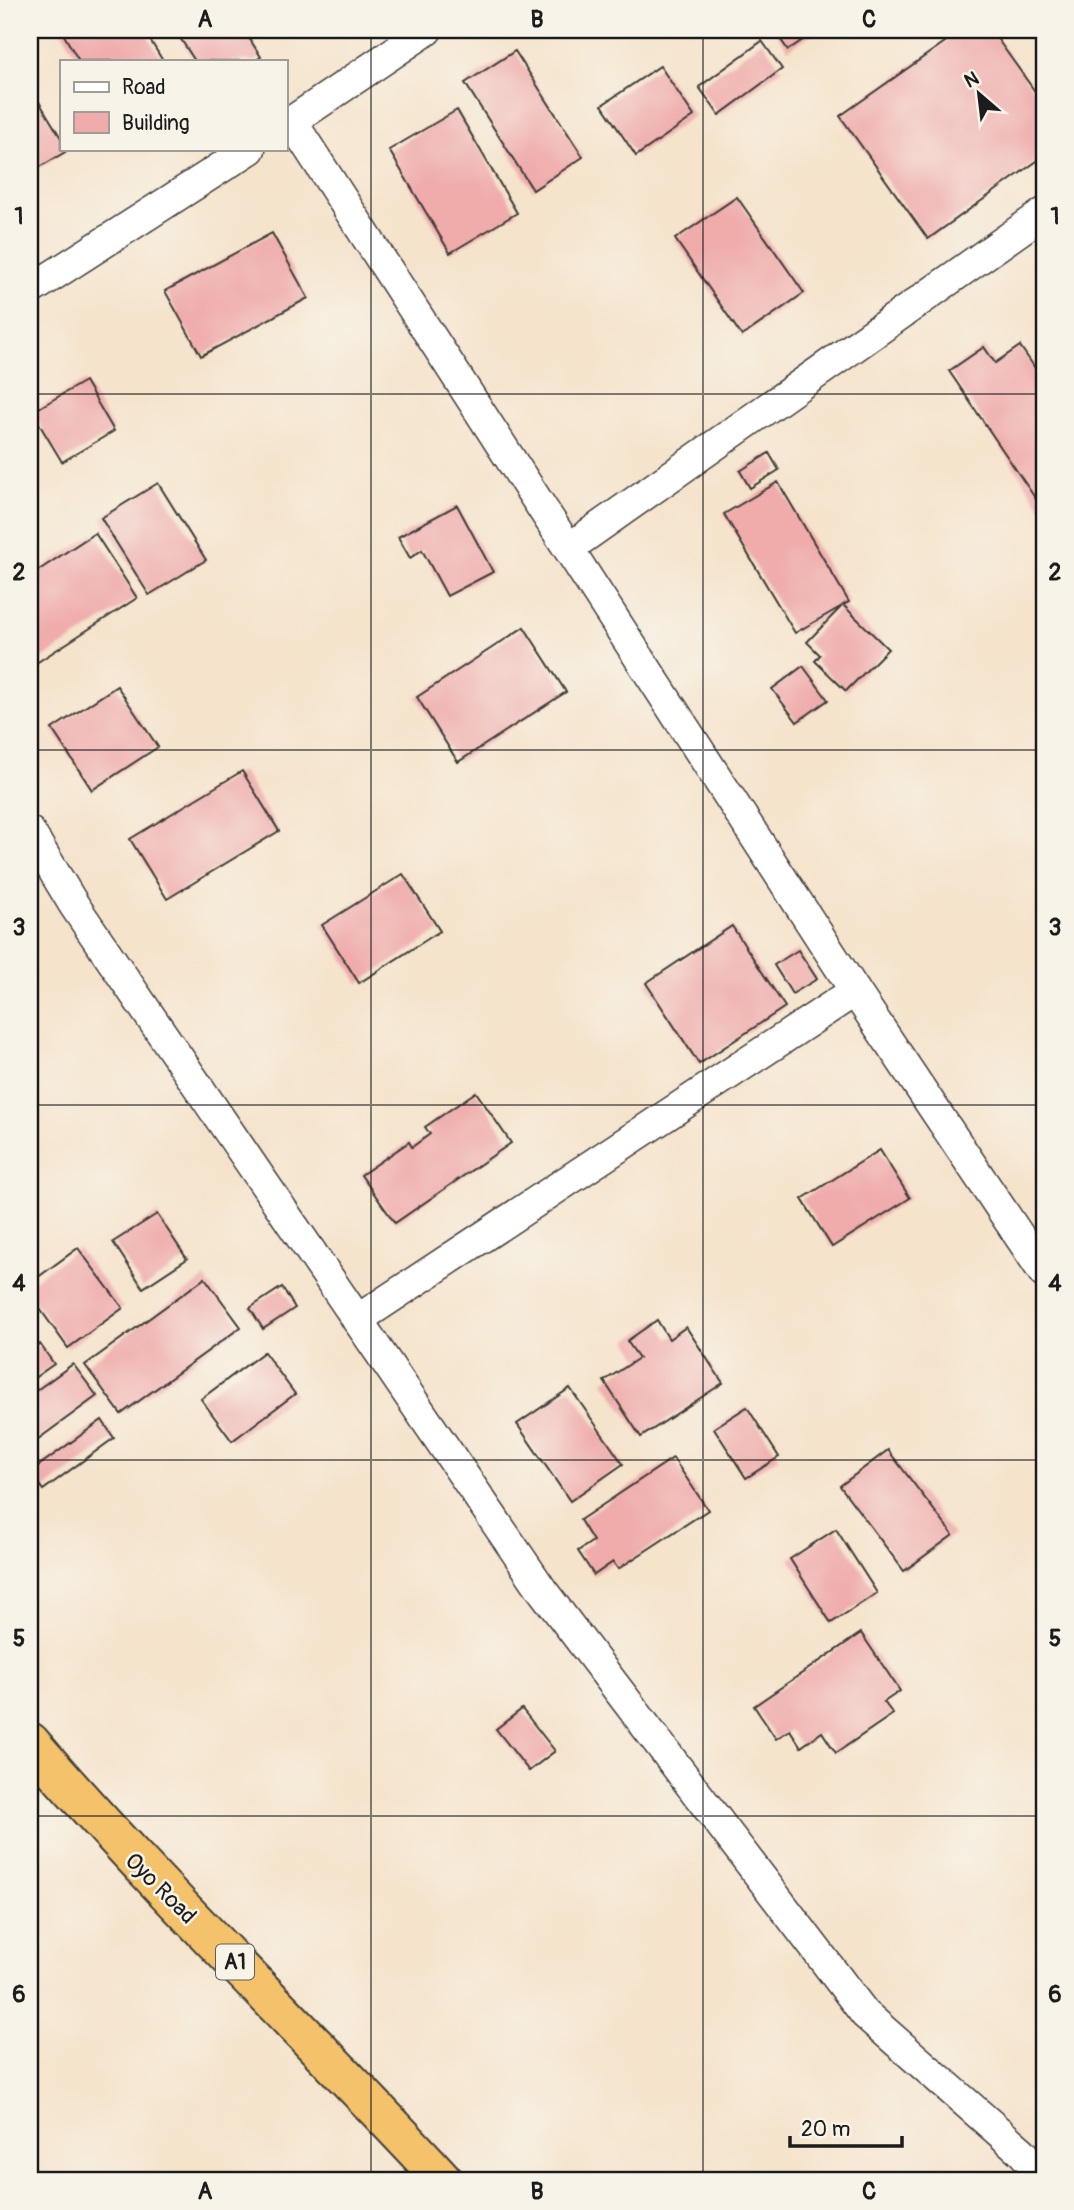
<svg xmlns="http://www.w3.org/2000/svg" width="1074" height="2210" viewBox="0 0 1074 2210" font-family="Pangolin,sans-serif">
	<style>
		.building { fill: #efacab }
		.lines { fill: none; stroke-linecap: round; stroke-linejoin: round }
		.street-casing { stroke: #3d3a36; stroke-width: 33 }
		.highway-casing { stroke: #3d3a36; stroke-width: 42 }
		.street { stroke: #fff; stroke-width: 30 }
		.highway { stroke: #f3c26a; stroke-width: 38 }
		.grid { fill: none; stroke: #1c1c1c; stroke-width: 2; stroke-opacity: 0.55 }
		.labels { text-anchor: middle; stroke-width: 5; stroke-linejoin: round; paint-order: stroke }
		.shield { fill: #f7f3e8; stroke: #5e5c59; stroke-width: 2 }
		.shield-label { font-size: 21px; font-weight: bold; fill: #1c1c1c }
		.street-label { font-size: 23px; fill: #1c1c1c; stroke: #f7f3e8 }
		.neatline { fill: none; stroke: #1c1c1c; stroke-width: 2.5 }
		.grid-label { font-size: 23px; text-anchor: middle; font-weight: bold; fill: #1c1c1c }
	</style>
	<rect width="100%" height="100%" fill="#f7f3e8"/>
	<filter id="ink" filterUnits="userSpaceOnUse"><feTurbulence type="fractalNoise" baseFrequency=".0143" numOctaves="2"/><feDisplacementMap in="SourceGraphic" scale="14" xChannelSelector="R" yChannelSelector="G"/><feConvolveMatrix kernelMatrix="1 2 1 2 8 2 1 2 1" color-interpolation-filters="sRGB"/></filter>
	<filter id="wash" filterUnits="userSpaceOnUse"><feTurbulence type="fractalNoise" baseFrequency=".00686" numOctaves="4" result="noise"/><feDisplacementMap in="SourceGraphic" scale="28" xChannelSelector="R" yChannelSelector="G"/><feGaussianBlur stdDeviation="1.57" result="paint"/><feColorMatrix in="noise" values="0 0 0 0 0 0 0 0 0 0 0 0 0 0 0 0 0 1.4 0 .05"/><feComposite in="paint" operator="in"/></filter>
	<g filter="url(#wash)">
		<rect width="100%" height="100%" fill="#f5e3cb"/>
		<g id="blocks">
			<g class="building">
				<path d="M61,30H144L163,61H79Z"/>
				<path d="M175,30H244L261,57L254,61H195Z"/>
				<path d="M774,30H817L788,50Z"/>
				<path d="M962,30H991L1044,104V156L928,239L840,116Z"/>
				<path d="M762,41L782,69L719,115L699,87Z"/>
				<path d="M515,51L583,157L533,190L465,83Z"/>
				<path d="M660,66L694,116L636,156L602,105Z"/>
				<path d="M30,87L61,138V149H70L30,173Z"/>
				<path d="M457,110L517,213L450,253L389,150Z"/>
				<path d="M737,197L804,293L742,336L675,239Z"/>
				<path d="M272,233L308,298L201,356L165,291Z"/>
				<path d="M1020,346L1044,381V511L949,371L984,347L995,363Z"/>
				<path d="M85,381L114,431L62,462L32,412Z"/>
				<path d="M769,453L779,470L750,488L740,471Z"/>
				<path d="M778,482L849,602L843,605L888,649L846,691L815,661L820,655L807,642L842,606L795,633L724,514Z"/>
				<path d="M158,483L206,560L149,595L101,518Z"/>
				<path d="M457,505L493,572L447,596L422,550L410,558L398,537Z"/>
				<path d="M95,533L137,598L30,667V576Z"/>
				<path d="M524,627L566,692L458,762L417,697Z"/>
				<path d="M803,666L828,700L797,722L772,689Z"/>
				<path d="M117,686L158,747L92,790L52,729Z"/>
				<path d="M242,771L279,831L167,899L130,839Z"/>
				<path d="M403,874L440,931L359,983L322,925Z"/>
				<path d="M732,926L785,1007L699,1064L646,983Z"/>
				<path d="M798,950L817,979L792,994L774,965Z"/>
				<path d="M476,1092L511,1143L395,1223L361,1175L409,1142L412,1147L430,1134L425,1127Z"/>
				<path d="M880,1150L910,1198L832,1247L802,1199Z"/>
				<path d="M157,1214L187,1259L143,1288L113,1242Z"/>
				<path d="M78,1248L123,1308L68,1348L30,1295V1283Z"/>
				<path d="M205,1278L241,1327L121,1414L85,1365Z"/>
				<path d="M282,1287L295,1308L263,1329L250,1308Z"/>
				<path d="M657,1320L669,1339L686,1327L723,1383L641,1437L604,1381L639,1358L627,1341Z"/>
				<path d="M40,1344L54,1364L30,1381V1352Z"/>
				<path d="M264,1352L295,1394L232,1441L201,1399Z"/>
				<path d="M73,1364L97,1396L30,1445V1395Z"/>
				<path d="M570,1388L623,1464L570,1501L517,1424Z"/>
				<path d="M747,1407L779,1457L746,1478L714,1428Z"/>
				<path d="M102,1420L114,1438L43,1490L30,1472Z"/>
				<path d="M888,1450L953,1535L904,1571L840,1486Z"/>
				<path d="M673,1458L708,1510L618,1569L613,1562L594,1575L578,1551L593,1541L580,1520Z"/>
				<path d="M836,1529L877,1593L831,1623L790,1559Z"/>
				<path d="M861,1633L900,1691L884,1702L893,1714L836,1753L822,1732L801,1747L790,1730L776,1739L754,1706Z"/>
				<path d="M522,1709L555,1751L529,1771L496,1729Z"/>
			</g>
		</g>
	</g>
	<g filter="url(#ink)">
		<use href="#blocks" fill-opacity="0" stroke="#3d3a36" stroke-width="2"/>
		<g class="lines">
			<g class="street-casing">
				<g id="street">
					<path d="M292,122L855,991L1044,1273"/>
					<path d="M285,126L427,30"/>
					<path d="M30,290L250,149"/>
					<path d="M569,548L1044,213"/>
					<path d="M30,832L74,905L542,1590L865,2014L1022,2152L1044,2177"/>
					<path d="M357,1320L855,991"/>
				</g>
			</g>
			<g class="highway-casing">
				<path id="highway" d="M30,1742C161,1894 307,2032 443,2180"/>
			</g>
			<use href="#street" class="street"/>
			<use href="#highway" class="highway"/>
		</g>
	</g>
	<path class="grid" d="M371,30V2180M703,30V2180M30,394H1044M30,750H1044M30,1105H1044M30,1460H1044M30,1816H1044"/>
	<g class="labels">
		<rect class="shield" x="216" y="1944.5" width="38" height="35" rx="5"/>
		<g class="shield-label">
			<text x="235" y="1969">A1</text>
		</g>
		<g class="street-label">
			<text transform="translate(161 1888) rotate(45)" y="8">Oyo Road</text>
		</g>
	</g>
	<rect width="1074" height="2210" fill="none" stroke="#f7f3e8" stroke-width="77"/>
	<rect x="60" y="60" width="228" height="91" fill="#f7f3e8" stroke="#9f9d96" stroke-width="2"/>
	<rect x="74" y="82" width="35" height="10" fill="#ffffff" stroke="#9f9d96" stroke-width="2"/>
	<text x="122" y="94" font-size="21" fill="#1c1c1c">Road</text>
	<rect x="74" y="112" width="35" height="21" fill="#efacab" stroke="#9f9d96" stroke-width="2"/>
	<text x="122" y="130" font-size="21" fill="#1c1c1c">Building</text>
	<g transform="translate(979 94) rotate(332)" stroke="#f7f3e8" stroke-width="5" paint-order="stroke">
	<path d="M0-5L12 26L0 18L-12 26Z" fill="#1c1c1c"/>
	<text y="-10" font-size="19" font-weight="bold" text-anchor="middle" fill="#1c1c1c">N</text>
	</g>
	<path d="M790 2136v10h112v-10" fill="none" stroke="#1c1c1c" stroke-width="3.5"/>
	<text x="801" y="2136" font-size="21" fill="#1c1c1c" stroke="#f7f3e8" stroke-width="5" paint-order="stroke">20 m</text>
	<rect x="38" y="38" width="998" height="2134" class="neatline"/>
	<g class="grid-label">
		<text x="205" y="27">A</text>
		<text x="537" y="27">B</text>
		<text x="869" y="27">C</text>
		<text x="19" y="224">1</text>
		<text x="1055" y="224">1</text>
		<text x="19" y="580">2</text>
		<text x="1055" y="580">2</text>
		<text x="19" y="935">3</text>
		<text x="1055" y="935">3</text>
		<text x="19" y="1291">4</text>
		<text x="1055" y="1291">4</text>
		<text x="19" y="1646">5</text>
		<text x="1055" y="1646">5</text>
		<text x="19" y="2002">6</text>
		<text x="1055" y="2002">6</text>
		<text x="205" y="2199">A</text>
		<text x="537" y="2199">B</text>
		<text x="869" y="2199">C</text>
	</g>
</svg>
